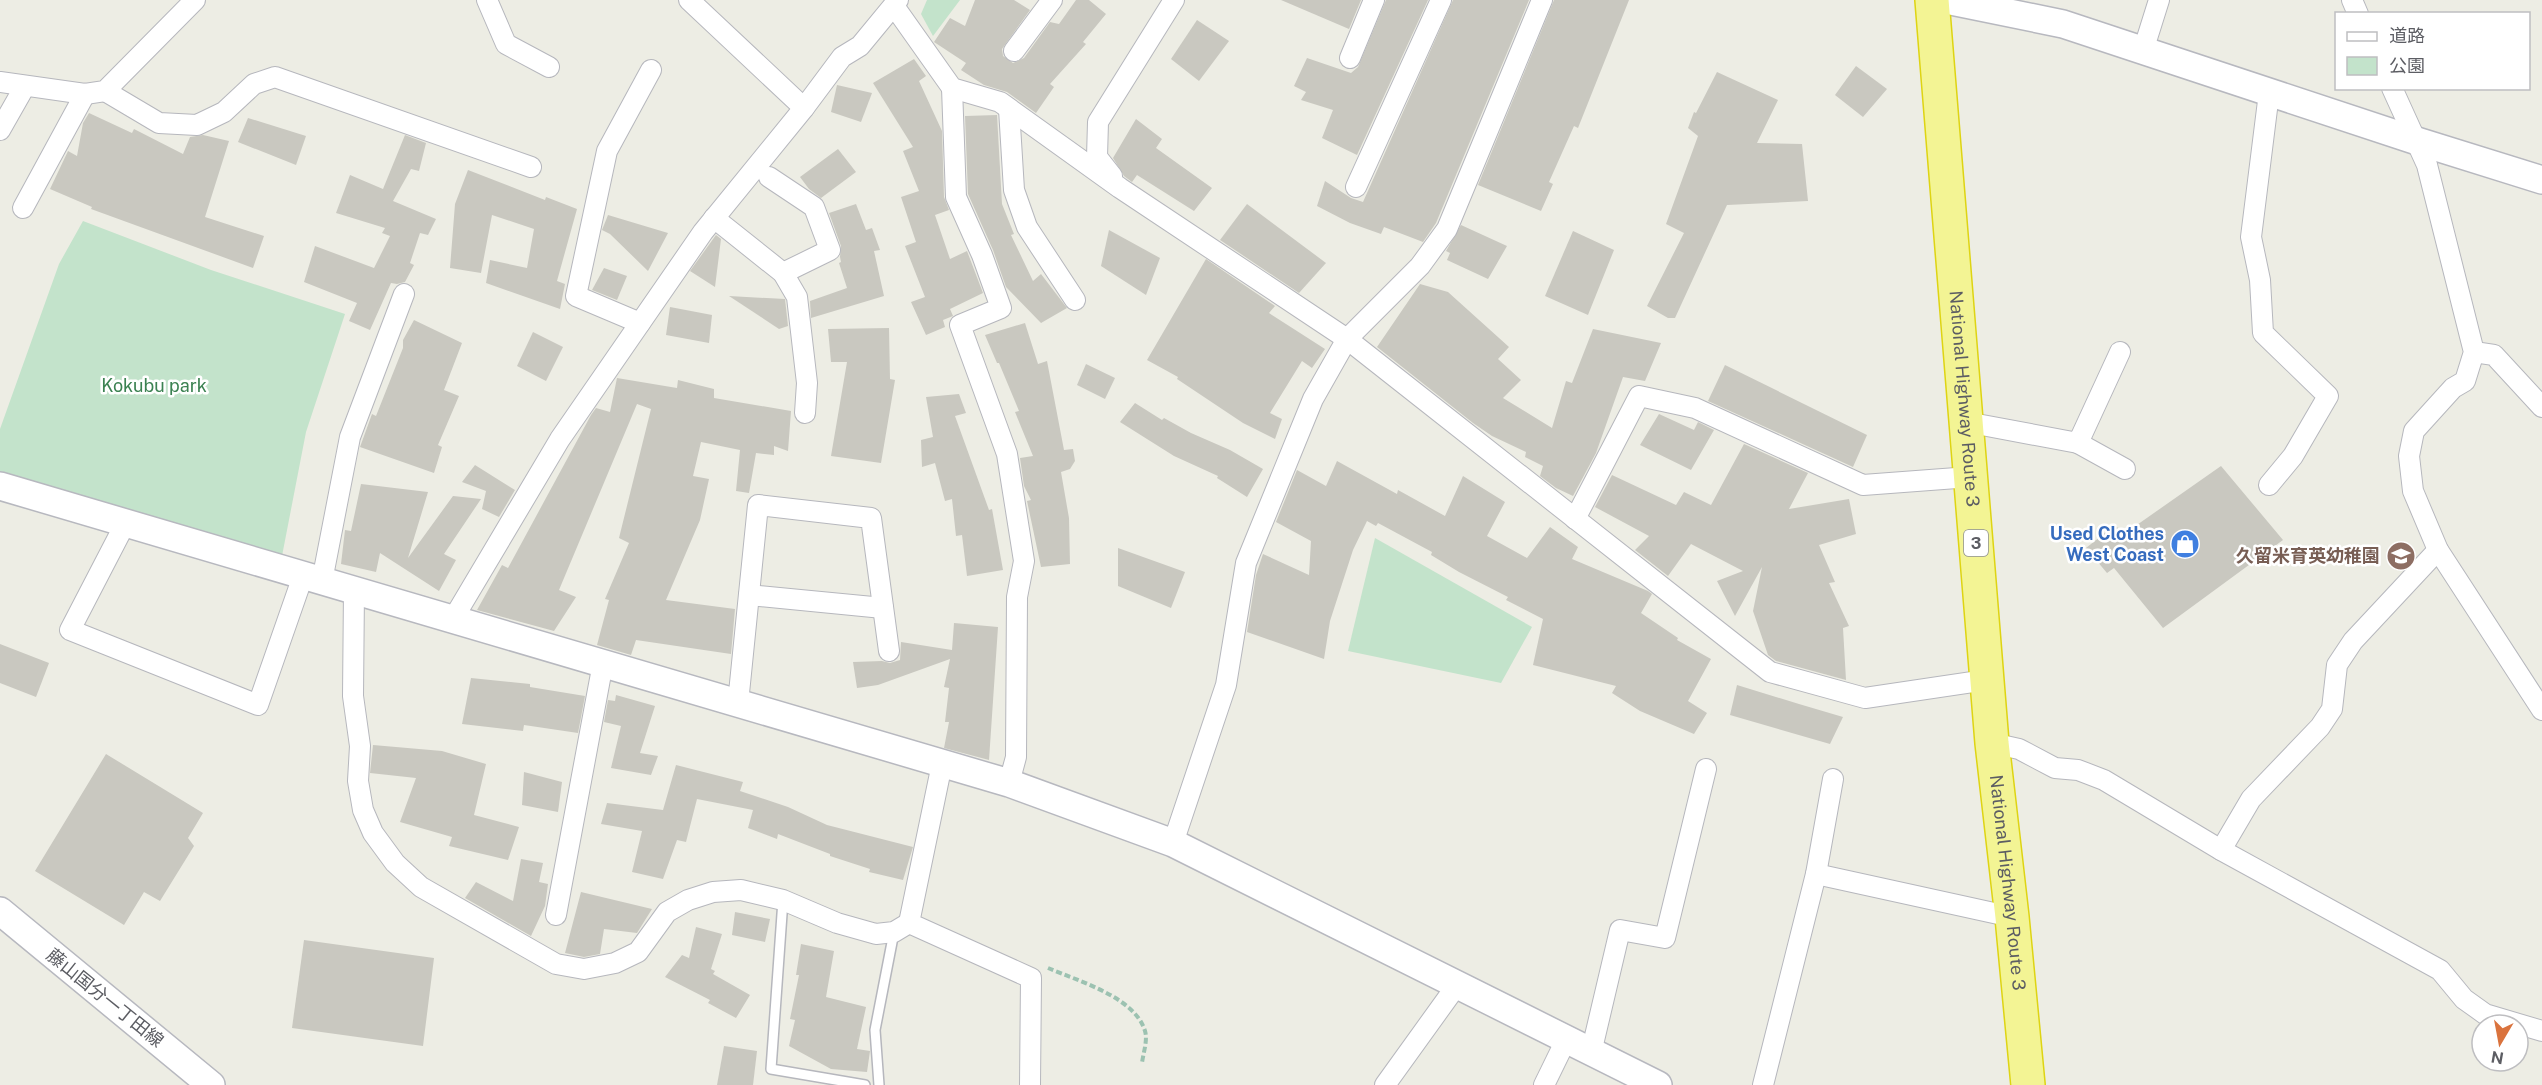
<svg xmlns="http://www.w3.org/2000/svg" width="2542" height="1085" viewBox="0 0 2542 1085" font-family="'Public Sans','Noto Sans JP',sans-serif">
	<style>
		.green { fill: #c3e3cb }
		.building { fill: #c9c8c0 }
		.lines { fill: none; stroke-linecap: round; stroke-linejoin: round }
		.lane-casing { stroke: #b6b7bd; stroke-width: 12 }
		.street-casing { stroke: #b6b7bd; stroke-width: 22 }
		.secondary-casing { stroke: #b7b8bf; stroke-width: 30 }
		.highway-casing { stroke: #ded413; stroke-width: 36 }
		.path { stroke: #9cc2b1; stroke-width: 4; stroke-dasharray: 6 3; stroke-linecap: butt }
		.lane { stroke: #fff; stroke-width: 9 }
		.street { stroke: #fff; stroke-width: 20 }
		.secondary { stroke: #fff; stroke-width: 27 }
		.highway { stroke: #f3f494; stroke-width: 33 }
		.labels { text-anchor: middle; stroke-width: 5; stroke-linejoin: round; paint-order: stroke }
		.shield { fill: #fff; stroke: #8d8e92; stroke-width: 1.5 }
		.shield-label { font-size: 16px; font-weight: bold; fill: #5c5d63 }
		.park-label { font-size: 18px; fill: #3c8252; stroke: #fff }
		.street-label { font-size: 18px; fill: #5c5d63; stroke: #fff }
		.shop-label { font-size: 18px; font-weight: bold; fill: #366cbe; stroke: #fff; text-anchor: end }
		.education-label { font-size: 18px; font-weight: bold; fill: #785e54; stroke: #fff; text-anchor: end }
	</style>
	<rect width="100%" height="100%" fill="#edede4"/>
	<g class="green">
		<path d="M927,0H960L933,36L921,14Z"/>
		<path d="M83,221L211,270L345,314L306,432L282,556L0,476V429L59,264Z"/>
		<path d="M1375,538L1532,627L1501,683L1348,651Z"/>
	</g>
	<g class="building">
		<path d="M975,0H1014L1030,10L1002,49L1003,56L1013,63L1024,58L1050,22L1059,24L1076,0H1089L1106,14L1083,42L1086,44L1050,84L1054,87L1036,113L1007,92L984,85L961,70L966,63L934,42L950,18L965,26Z"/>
		<path d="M1281,0H1361L1349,29Z"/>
		<path d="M1386,0H1428L1357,155L1322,138L1333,110L1301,100L1306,92L1294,86L1307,58L1351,73L1358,67Z"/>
		<path d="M1453,0H1529L1436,223L1423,242L1384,227L1381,234L1350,223L1317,206L1325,181L1351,198L1363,202Z"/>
		<path d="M1554,0H1629L1578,128L1574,126L1549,182L1553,184L1541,211L1478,185Z"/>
		<path d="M1197,20L1229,41L1199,81L1171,59Z"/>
		<path d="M914,59L926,76L919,81L942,131L944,197L949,210L935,215L950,259L967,251L983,293L950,309L953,316L943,320L945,327L926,335L911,302L925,297L905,246L916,242L901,197L919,191L903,151L913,147L873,83Z"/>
		<path d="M1856,66L1887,89L1863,117L1835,95Z"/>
		<path d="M1717,72L1778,100L1757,143L1802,144L1808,201L1727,205L1675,318H1668L1647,306L1684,233L1666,224L1698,136L1688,128L1694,112L1696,113Z"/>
		<path d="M837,85L872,93L861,122L831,112Z"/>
		<path d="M89,113L132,133L134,129L183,154L190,137L203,135L229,141L205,217L264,236L253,268L91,209L92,207L50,189L68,151L77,156L83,123Z"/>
		<path d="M997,115L1002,204L1014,234L1011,235L1033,281L1041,274L1067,308L1041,323L1006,287L993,250L968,194L965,116Z"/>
		<path d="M248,118L306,136L296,165L238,142Z"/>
		<path d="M1136,119L1162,139L1156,148L1212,188L1194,211L1137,175L1132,182L1124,176L1113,158Z"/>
		<path d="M405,135L426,143L419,171L411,169L393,201L436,219L428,235L420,233L410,263L414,265L405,282L397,284L391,283L370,330L349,321L357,303L304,282L315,246L374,268L390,236L382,233L385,228L336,213L350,175L383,189Z"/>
		<path d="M838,149L856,172L821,198L809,189L800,177Z"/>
		<path d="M468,170L545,200L546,197L577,209L557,281L565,284L560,309L486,283L490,260L527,268L534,229L492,215L481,273L450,268L455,204Z"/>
		<path d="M856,204L866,230L872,228L880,250L874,251L884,296L811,318L810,301L847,288L839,263L841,262L840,257L841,246L829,213Z"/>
		<path d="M1247,204L1326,263L1299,293L1220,240Z"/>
		<path d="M608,215L668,233L648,271L610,234L602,230Z"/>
		<path d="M1461,225L1507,246L1488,279L1447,260L1450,253L1446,251Z"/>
		<path d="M1109,230L1160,258L1146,295L1101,266Z"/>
		<path d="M1573,231L1614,250L1588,315L1545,296Z"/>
		<path d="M716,235L721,239L715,287L690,271Z"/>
		<path d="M1206,259L1275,306L1269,313L1325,349L1312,368L1302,361L1270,413L1282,419L1275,439L1243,423L1177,379L1178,377L1147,360Z"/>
		<path d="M604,268L627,276L617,300L592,290Z"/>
		<path d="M1420,284L1448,292L1509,347L1498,359L1521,380L1503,398L1552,428L1566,381L1572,383L1593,329L1661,343L1645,381L1623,377L1596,453L1573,496L1556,488L1540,476L1543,466L1525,457L1526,452L1492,436L1473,423L1377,347Z"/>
		<path d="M729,296L785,299L788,326L779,329Z"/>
		<path d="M670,307L712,315L709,343L666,335Z"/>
		<path d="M414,320L462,343L444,390L459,396L438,445L442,447L434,473L360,447L372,414L376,416L403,348V340Z"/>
		<path d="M1025,323L1038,364L1047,361L1064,450L1073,449L1075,461L1070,469L1061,472L1069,518L1070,564L1041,567L1027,501L1031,500L1024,486L1020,458L1033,456L1015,412L1019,411L999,363H997L985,335Z"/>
		<path d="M889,328L890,379L895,380L881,463L831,456L847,362H831L828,329Z"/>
		<path d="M533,332L563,347L546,381L517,366Z"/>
		<path d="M1086,364L1115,378L1105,399L1077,385Z"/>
		<path d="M1725,365L1867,435L1853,467L1708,401Z"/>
		<path d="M617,378L677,388L678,380L714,389V398L791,411L788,451L774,446V455L756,453L749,493L736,491L740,450L701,442L693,476L709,479L700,520L666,600L735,609L731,654L636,640L631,655L597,645L609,600L605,599L629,543L619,538L651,409L637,404L559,590L576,597L554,631L477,610L502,565L508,568L591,415L596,408L610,412Z"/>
		<path d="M959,394L966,413L955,416L989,510L992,509L1003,570L967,576L962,535L956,536L952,499L945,501L935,463L922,467L921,440L933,437L926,397Z"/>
		<path d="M1135,403L1162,420L1164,418L1191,433L1230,450L1263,469L1247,497L1217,478L1218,476L1174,456L1120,422Z"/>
		<path d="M1659,414L1694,430L1698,422L1714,430L1691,470L1640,445Z"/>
		<path d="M1744,444L1808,473L1789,509L1849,499L1856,534L1819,545L1835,582L1829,583L1849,626L1843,628L1846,680L1776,661L1768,655L1753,611L1762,567L1735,616L1717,581L1743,571L1691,544L1668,576L1635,550L1649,536L1595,507L1612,475L1676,505L1684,492L1711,505Z"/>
		<path d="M1337,461L1397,494L1398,490L1445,516L1463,476L1505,502L1487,536L1527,558L1550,527L1578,547L1572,559L1648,591L1652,594L1641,613L1678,638L1677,640L1711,659L1688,701L1707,713L1694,734L1640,711L1612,693L1616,686L1533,665L1543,619L1506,600L1508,597L1459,572L1431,555L1432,552L1378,523L1376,526L1367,521L1353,550L1330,621L1324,659L1247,632L1256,575L1263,554L1309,575L1311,541L1276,522L1297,470L1326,486Z"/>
		<path d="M475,465L515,490L499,517L482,509L486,491L462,482Z"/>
		<path d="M2221,466L2283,540L2163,628L2114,568L2107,573L2086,548L2115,525L2124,534Z"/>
		<path d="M361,484L428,492L408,558L453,496L481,499L444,554L456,560L439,591L380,553L376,572L341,564L345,530L351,531Z"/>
		<path d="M1118,548L1185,572L1171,608L1118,586Z"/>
		<path d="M954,623L998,627L989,760L944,748L949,722H945L949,688L944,687L950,659L878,685L857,688L853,662L882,661L890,663L900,660L901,642L952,650Z"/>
		<path d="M0,644L49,663L36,697L0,683Z"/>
		<path d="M471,678L530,684V687L585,696L578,733L524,725L523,731L462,724Z"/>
		<path d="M1737,685L1799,704L1843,717L1830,744L1730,715Z"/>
		<path d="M616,695L655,706L640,753L658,756L651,775L611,768L621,726L604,722L608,700L615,701Z"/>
		<path d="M373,745L442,751L486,764L474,815L519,827L508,860L449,846L452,837L400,822L416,778L370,773Z"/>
		<path d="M106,754L203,813L188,838L194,846L160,901L144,892L124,925L35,871Z"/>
		<path d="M676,765L743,782L740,791L788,807L827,825L913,847L903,880L869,872L870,869L830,856V854L778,834L777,839L748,828L753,810L697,799L686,842L677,840L663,879L632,872L642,831L601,824L607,803L663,810Z"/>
		<path d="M524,772L562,782L558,812L522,805Z"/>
		<path d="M521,859L543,863L539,882L548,884L545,906L531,936L465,898L476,882L513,901Z"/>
		<path d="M581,892L652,909L637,933L604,929L600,954L584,957L565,953Z"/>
		<path d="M735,912L770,919L765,942L732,935Z"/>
		<path d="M696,927L722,934L711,969L715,971L713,974L750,995L736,1018L708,1003L710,1000L665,977L682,955L689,958Z"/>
		<path d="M304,940L434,958L423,1046L292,1028Z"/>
		<path d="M801,944L834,951L826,997L866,1007L857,1049L870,1051L867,1072L831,1069L789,1046L795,1020L790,1019L799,975H796Z"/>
		<path d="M724,1046L757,1051L753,1085H717Z"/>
	</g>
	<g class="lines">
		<g class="lane-casing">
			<g id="lane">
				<path d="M783,900L771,1069L865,1085"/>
				<path d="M879,1085L875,1030L894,932"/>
			</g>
		</g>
		<g class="street-casing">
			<g id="street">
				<path d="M487,0L506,44L549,67"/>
				<path d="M689,0L804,108"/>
				<path d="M2352,0L2358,14"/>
				<path d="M894,6L952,88L1000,102L1120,188L1347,339L1770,672L1865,698L1986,680"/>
				<path d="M1014,51L1052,0"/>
				<path d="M2143,51L2159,0"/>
				<path d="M1350,58L1374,0"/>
				<path d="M0,82L85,94L105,91L195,0"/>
				<path d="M952,88L956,197L982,255L1001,308L960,325L1007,454L1024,561L1017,597L1016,757L1009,783"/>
				<path d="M2392,88L2427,165L2474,352L2465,381L2453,388L2414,431L2409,456L2413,491L2438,550L2542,710"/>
				<path d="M105,91L159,123L197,125L224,112L254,84L275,77L531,167"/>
				<path d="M1009,109L1014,190L1027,227L1075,300"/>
				<path d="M0,130L25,86"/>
				<path d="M1112,176L1097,157L1098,122L1174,0"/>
				<path d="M769,177L814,207L830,250L783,273"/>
				<path d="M1356,187L1441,0"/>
				<path d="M23,208L85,94"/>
				<path d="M714,218L783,273L797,297L807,383L805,413"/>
				<path d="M640,323L576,296L607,151L651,70"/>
				<path d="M2474,352L2494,355L2542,407"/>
				<path d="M1966,422L2078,443L2120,352"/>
				<path d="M2078,443L2125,469"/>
				<path d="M2269,485L2293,456L2328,396L2263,333L2260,280L2251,237L2269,93"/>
				<path d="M1575,519L1639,396L1695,408L1863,485L1970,477"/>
				<path d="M125,524L70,630L258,705L303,576"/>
				<path d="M322,581L350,437L404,294"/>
				<path d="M354,590L353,696L360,746L358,781L363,810L373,833L395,863L421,887L556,964L584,969L615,963L638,952L667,912L688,900L713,892L741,890L783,900L837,923L876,934L894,932L909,923"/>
				<path d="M749,595L883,608"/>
				<path d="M453,619L560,439L703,232L804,108L842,57L860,46L898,0"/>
				<path d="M738,703L758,505L871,518L889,651"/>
				<path d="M1992,743L2019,749L2055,768L2078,770L2104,780L2221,850L2440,970L2464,999L2485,1014L2542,1031"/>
				<path d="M942,764L909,923L1031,978L1030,1085"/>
				<path d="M1173,843L1226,685L1246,563L1313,399L1347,339L1420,266L1447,229L1542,0"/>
				<path d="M2221,850L2251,799L2320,727L2332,709L2337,665L2353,641L2438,550"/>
				<path d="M1816,874L2012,917"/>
				<path d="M556,915L603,663"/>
				<path d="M1591,1053L1620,930L1665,938L1706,769"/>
				<path d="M1385,1085L1457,985"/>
				<path d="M1544,1085L1566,1040"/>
				<path d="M1763,1085L1816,874L1833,779"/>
			</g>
		</g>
		<g class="secondary-casing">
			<g id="secondary">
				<path d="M1946,0L2063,24L2417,141L2542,180"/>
				<path d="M0,486L1009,783L1173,843L1658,1085"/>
				<path d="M0,911L211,1085"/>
			</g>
		</g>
		<g class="highway-casing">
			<g id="highway">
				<path id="s1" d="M1932,0L1992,743L2012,917L2028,1085"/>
			</g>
		</g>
		<path class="path" d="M1048,968C1078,981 1135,997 1145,1031C1148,1040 1143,1054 1142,1063"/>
		<use href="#lane" class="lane"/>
		<use href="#street" class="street"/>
		<use href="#secondary" class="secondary"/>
		<use href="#highway" class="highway"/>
	</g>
	<defs>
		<g id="shop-disc" transform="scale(1.5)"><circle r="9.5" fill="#3f7fe0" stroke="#fff"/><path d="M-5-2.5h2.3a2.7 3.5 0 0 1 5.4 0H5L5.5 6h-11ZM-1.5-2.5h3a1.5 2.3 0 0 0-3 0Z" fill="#fff"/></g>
		<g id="school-disc" transform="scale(1.5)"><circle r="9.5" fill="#8d6e63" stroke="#fff"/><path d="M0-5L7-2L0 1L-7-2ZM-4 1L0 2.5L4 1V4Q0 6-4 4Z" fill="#fff"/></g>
	</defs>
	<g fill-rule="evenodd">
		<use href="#shop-disc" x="2185" y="544"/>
		<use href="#school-disc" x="2401" y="556"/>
	</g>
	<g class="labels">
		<rect class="shield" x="1964" y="530" width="24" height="26" rx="4.5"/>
		<g class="shield-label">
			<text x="1976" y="549">3</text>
		</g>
		<g class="park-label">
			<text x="154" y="392">Kokubu park</text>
		</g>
		<g class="street-label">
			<text dy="6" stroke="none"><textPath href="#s1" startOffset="400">National Highway Route 3</textPath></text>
			<text dy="6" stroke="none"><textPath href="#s1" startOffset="886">National Highway Route 3</textPath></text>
			<text transform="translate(105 998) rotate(39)" y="6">藤山国分一丁田線</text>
		</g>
		<g class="shop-label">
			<text x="2164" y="540">Used Clothes<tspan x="2164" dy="21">West Coast</tspan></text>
		</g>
		<g class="education-label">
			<text x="2380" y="562">久留米育英幼稚園</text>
		</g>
	</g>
	<rect x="2335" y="12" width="195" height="78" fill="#ffffff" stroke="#bebec1" stroke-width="1.5"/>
	<rect x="2347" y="32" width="30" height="9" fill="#ffffff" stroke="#bebec1" stroke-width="1.5"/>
	<text x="2389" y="42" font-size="18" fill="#5c5d63">道路</text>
	<rect x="2347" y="57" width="30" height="18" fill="#c3e3cb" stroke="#bebec1" stroke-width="1.5"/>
	<text x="2389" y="72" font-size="18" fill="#5c5d63">公園</text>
	<g transform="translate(2500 1043) rotate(190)"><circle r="28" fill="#ffffff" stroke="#bebec1" stroke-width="1.5"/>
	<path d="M0-4.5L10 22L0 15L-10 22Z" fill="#da733d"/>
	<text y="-9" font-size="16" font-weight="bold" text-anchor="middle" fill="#5c5d63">N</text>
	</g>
</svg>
